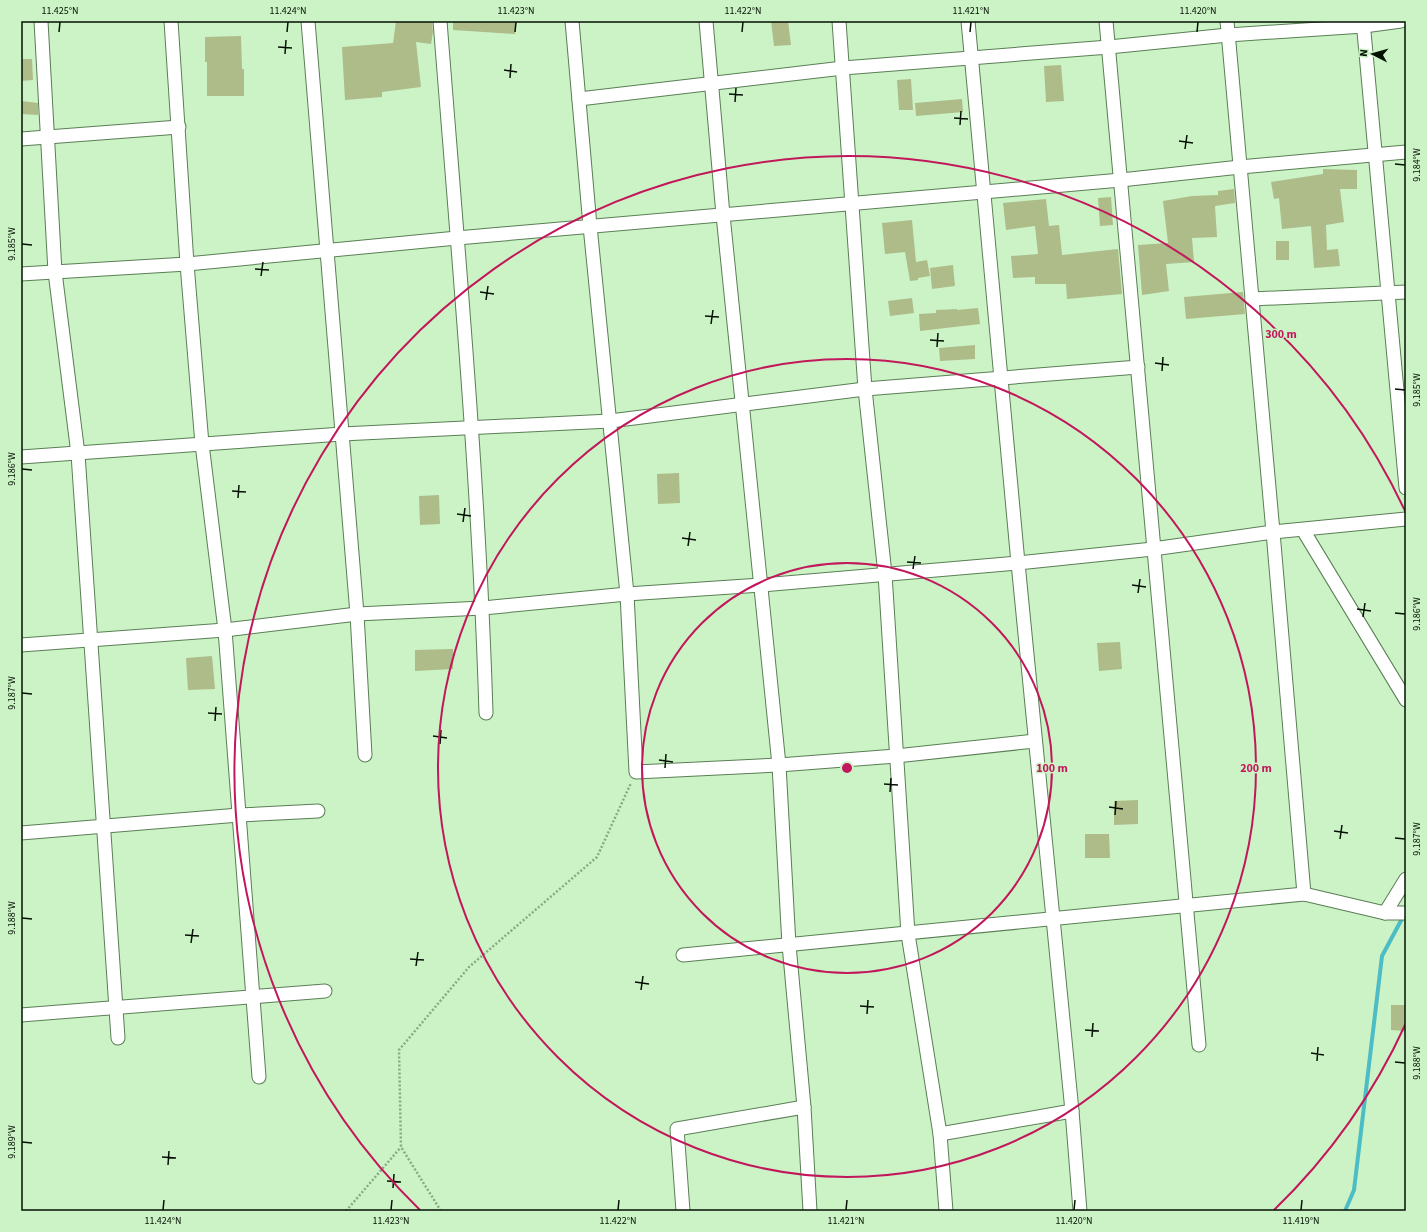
<svg xmlns="http://www.w3.org/2000/svg" width="1427" height="1232" viewBox="0 0 1427 1232" font-family="'Source Sans 3',sans-serif">
	<style>
		.lines { fill: none; stroke-linecap: round; stroke-linejoin: round }
		.stream { stroke: #4cbdc4; stroke-width: 4 }
		.building { fill: #adbc88 }
		.street-casing { stroke: #5a7e55; stroke-width: 15 }
		.path { stroke: #89a885; stroke-width: 2.5; stroke-dasharray: 2 2; stroke-linecap: butt }
		.street { stroke: #fff; stroke-width: 13 }
		.ticks { fill: none; stroke: #041103; stroke-width: 1.5 }
		.ring { fill: none; stroke: #c2185b; stroke-width: 2 }
		.centre { fill: #c2185b; stroke: #ccf3c6; stroke-width: 2 }
		.ring-label { font-size: 12px; text-anchor: middle; font-weight: bold; fill: #c2185b; stroke: #ccf3c6; stroke-width: 3; stroke-linejoin: round; paint-order: stroke }
		.neatline { fill: none; stroke: #041103; stroke-width: 1.5 }
		.ticks-label { font-size: 10px; text-anchor: middle; fill: #041103 }
	</style>
	<rect width="100%" height="100%" fill="#ccf3c6"/>
	<g class="lines">
		<path class="stream" d="M1345,1211L1354,1190L1382,956L1404,915"/>
	</g>
	<g class="building">
		<path d="M396,21H432L433,32L431,44L416,42L421,87L382,92V97L345,100L342,47L393,43Z"/>
		<path d="M453,21H516L515,34L453,30Z"/>
		<path d="M771,21H788L791,45L774,46Z"/>
		<path d="M241,36L242,69H244V96H207V62H205V37Z"/>
		<path d="M21,59H32L33,80L21,81Z"/>
		<path d="M1061,65L1064,101L1046,102L1044,66Z"/>
		<path d="M911,79L913,110H899L897,80Z"/>
		<path d="M962,99L963,112L916,116L915,103Z"/>
		<path d="M21,101L38,103V115L21,114Z"/>
		<path d="M1323,169L1357,170V189H1340L1344,222L1326,225L1327,250L1338,249L1340,266L1314,268L1311,226L1282,229L1279,198L1274,199L1271,182L1323,174Z"/>
		<path d="M1234,189L1235,203L1215,206L1217,237L1192,238L1194,262L1166,264L1169,291L1142,295L1138,245L1168,243L1163,201L1192,196L1218,195V191Z"/>
		<path d="M1111,197L1113,225L1100,226L1098,198Z"/>
		<path d="M1046,199L1049,226L1059,225L1062,255L1118,249L1122,294L1067,299L1066,284H1035V277L1013,278L1011,256L1038,254L1035,226L1006,230L1003,203Z"/>
		<path d="M912,220L916,262L927,260L930,276L918,278V280L910,281L905,252L885,254L882,223Z"/>
		<rect x="1276" y="241" width="13" height="19"/>
		<path d="M953,265L955,286L932,289L930,268Z"/>
		<path d="M1243,292L1245,314L1186,319L1184,297Z"/>
		<path d="M912,298L914,313L890,316L888,301Z"/>
		<path d="M978,308L980,324L920,331L919,314L936,313V310L957,309V310Z"/>
		<path d="M975,345V359L940,361L939,348Z"/>
		<path d="M679,473L680,503L658,504L657,474Z"/>
		<path d="M439,495L440,524L420,525L419,496Z"/>
		<path d="M1120,642L1122,669L1099,671L1097,643Z"/>
		<path d="M453,649V669L415,671V650Z"/>
		<path d="M212,656L215,689L188,690L186,658Z"/>
		<path d="M1138,800V824L1114,825V801Z"/>
		<path d="M1085,834H1109L1110,858H1085Z"/>
		<path d="M1391,1005H1406V1031L1391,1030Z"/>
	</g>
	<g class="lines">
		<g class="street-casing">
			<g id="street">
				<path d="M41,21L55,272L78,454L118,1038"/>
				<path d="M171,21L187,264L202,444L225,630L259,1077"/>
				<path d="M308,21L357,614L365,755"/>
				<path d="M440,21C458,251 479,482 486,713"/>
				<path d="M572,21L590,226L627,594L636,772L779,765L896,756L1035,741"/>
				<path d="M706,21L723,215L779,765L789,945L804,1107L810,1211"/>
				<path d="M839,21L865,389L885,574L908,934L940,1134L946,1211"/>
				<path d="M968,21L1018,563L1072,1111L1080,1211"/>
				<path d="M1106,21L1199,1045"/>
				<path d="M1227,21L1273,532L1304,894"/>
				<path d="M1363,21L1406,488"/>
				<path d="M579,99L843,68L1109,47L1228,35L1364,26L1401,21"/>
				<path d="M21,139L179,127"/>
				<path d="M21,274L187,264L457,238L1121,180L1240,167L1406,152"/>
				<path d="M1252,299L1406,292"/>
				<path d="M21,457L342,434L610,421L865,389L1138,367"/>
				<path d="M1303,530L1406,700"/>
				<path d="M21,645L225,630L357,614L483,608L627,594L761,585L1018,563L1153,549L1273,532L1406,519"/>
				<path d="M21,833L239,815L318,811"/>
				<path d="M1385,913L1406,879"/>
				<path d="M683,955L1304,894L1385,913H1406"/>
				<path d="M21,1015L325,991"/>
				<path d="M940,1134L1072,1111"/>
				<path d="M683,1211L677,1129L804,1107"/>
			</g>
		</g>
		<g class="path">
			<path d="M346,1211L401,1147"/>
			<path d="M441,1211L401,1147L399,1050L469,967L597,857L631,783"/>
		</g>
		<use href="#street" class="street"/>
	</g>
	<path class="ticks" d="M59,32L60,22M287,32L288,22M515,32L516,22M742,32L743,22M970,32L971,22M1197,32L1198,22M278,47L292,48M285,54L286,40M504,70L517,72M510,78L511,64M729,94L743,95M735,102L736,88M954,118L968,119M960,125L961,111M1179,141L1193,143M1185,149L1187,135M1395,164L1405,165M22,244L32,245M255,269L269,270M261,276L263,262M480,292L494,294M486,300L488,286M705,316L719,317M711,324L713,310M930,340L944,341M937,347L938,333M1155,363L1169,365M1162,371L1163,357M1395,389L1405,390M22,469L32,470M232,491L246,492M238,498L239,485M457,514L471,516M463,522L465,508M682,538L696,540M688,546L690,532M907,562L921,563M913,569L915,556M1132,585L1146,587M1138,593L1140,579M1357,609L1371,611M1395,613L1405,614M1363,617L1365,603M22,693L32,694M208,713L222,714M215,721L216,707M433,736L447,738M440,744L441,730M659,760L673,762M665,768L666,754M884,784L898,785M890,792L891,778M1109,807L1123,809M1115,815L1116,801M1334,831L1348,833M1395,838L1405,839M1340,839L1342,825M22,918L32,919M185,935L199,936M191,943L193,929M410,959L424,960M416,966L418,952M635,982L649,984M641,990L643,976M860,1006L874,1007M867,1014L868,1000M1085,1030L1099,1031M1092,1037L1093,1023M1311,1053L1324,1055M1317,1061L1318,1047M1395,1062L1405,1063M22,1142L32,1143M162,1157L176,1158M168,1165L169,1151M387,1181L401,1182M393,1188L394,1174M163,1210L164,1200M391,1210L392,1200M618,1210L619,1200M846,1210L847,1200M1074,1210L1075,1200M1301,1210L1302,1200"/>
	<g class="ring">
		<circle cx="847" cy="768" r="205"/>
		<circle cx="847" cy="768" r="409"/>
		<path d="M1406 1023A614 614 0 0 1 1274 1210M420 1210A614 614 0 1 1 1406 513"/>
	</g>
	<circle cx="847" cy="768" r="6" class="centre"/>
	<g class="ring-label">
		<text x="1281" y="338">300 m</text>
		<text x="1052" y="772">100 m</text>
		<text x="1256" y="772">200 m</text>
	</g>
	<rect width="1427" height="1232" fill="none" stroke="#ccf3c6" stroke-width="44"/>
	<g transform="translate(1373 54) rotate(276)" stroke="#ccf3c6" stroke-width="3" paint-order="stroke">
	<path d="M0-3L7 15L0 10L-7 15Z" fill="#041103"/>
	<text y="-6" font-size="11" font-weight="bold" text-anchor="middle" fill="#041103">N</text>
	</g>
	<rect x="22" y="22" width="1383" height="1188" class="neatline"/>
	<g class="ticks-label">
		<text x="60" y="14">11.425°N</text>
		<text x="288" y="14">11.424°N</text>
		<text x="516" y="14">11.423°N</text>
		<text x="743" y="14">11.422°N</text>
		<text x="971" y="14">11.421°N</text>
		<text x="1198" y="14">11.420°N</text>
		<text transform="translate(1416 165) rotate(-90)" y="4">9.184°W</text>
		<text transform="translate(11 244) rotate(-90)" y="4">9.185°W</text>
		<text transform="translate(1416 390) rotate(-90)" y="4">9.185°W</text>
		<text transform="translate(11 469) rotate(-90)" y="4">9.186°W</text>
		<text transform="translate(1416 614) rotate(-90)" y="4">9.186°W</text>
		<text transform="translate(11 693) rotate(-90)" y="4">9.187°W</text>
		<text transform="translate(1416 839) rotate(-90)" y="4">9.187°W</text>
		<text transform="translate(11 918) rotate(-90)" y="4">9.188°W</text>
		<text transform="translate(1416 1063) rotate(-90)" y="4">9.188°W</text>
		<text transform="translate(11 1142) rotate(-90)" y="4">9.189°W</text>
		<text x="163" y="1224">11.424°N</text>
		<text x="391" y="1224">11.423°N</text>
		<text x="618" y="1224">11.422°N</text>
		<text x="846" y="1224">11.421°N</text>
		<text x="1074" y="1224">11.420°N</text>
		<text x="1301" y="1224">11.419°N</text>
	</g>
</svg>
